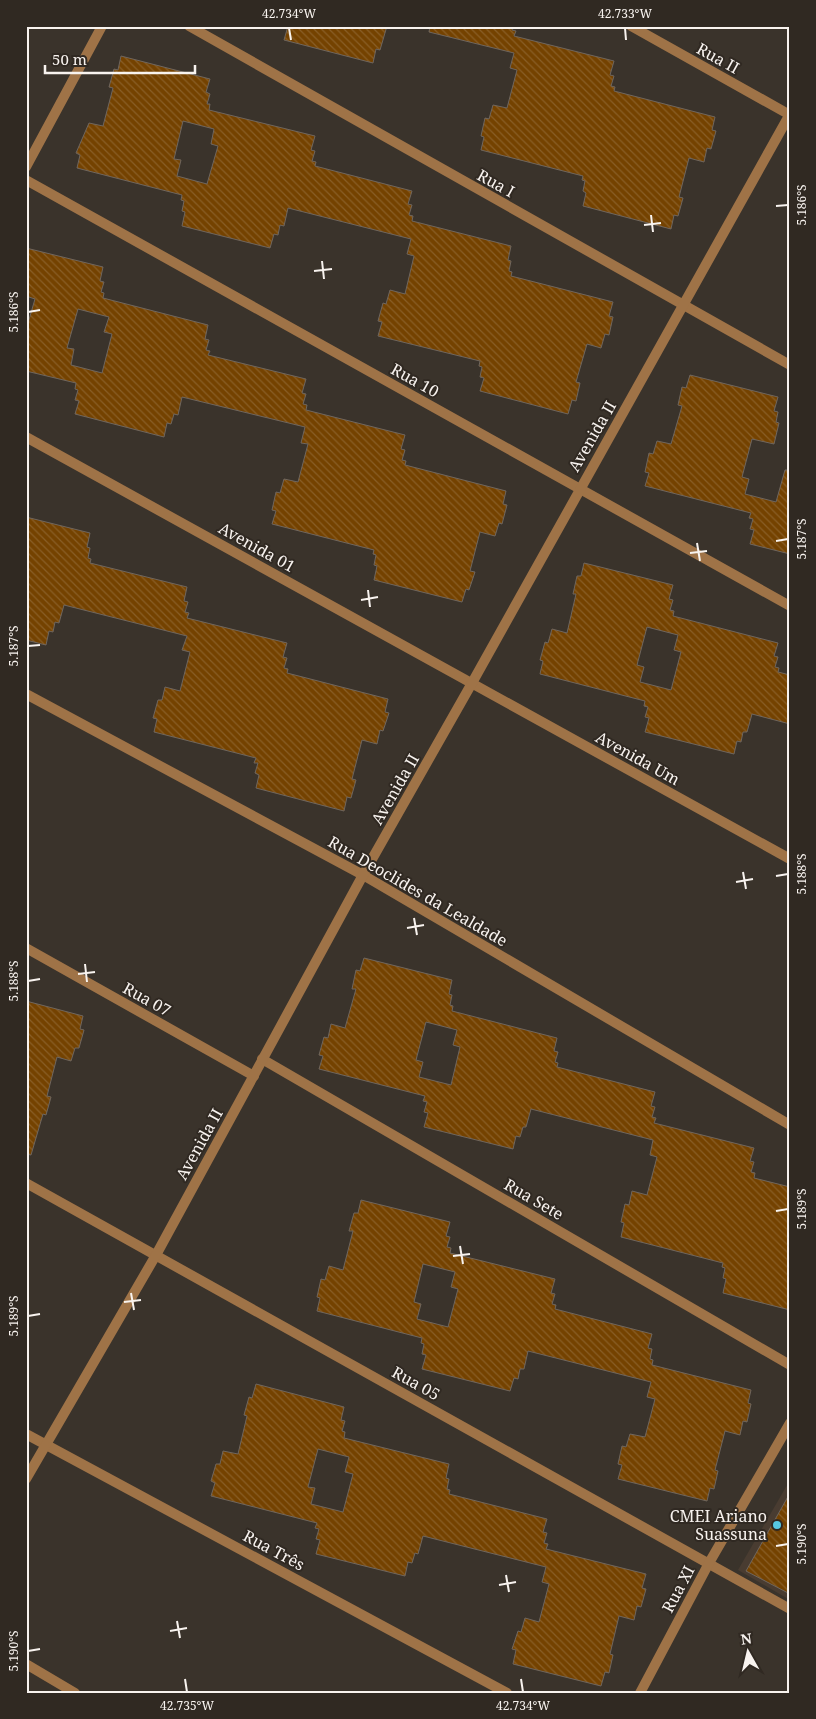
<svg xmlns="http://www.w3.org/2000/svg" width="816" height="1719" viewBox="0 0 816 1719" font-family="'Noto Serif',serif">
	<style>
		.built { fill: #493c31 }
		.building { fill: url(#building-back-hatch); stroke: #6f665e; fill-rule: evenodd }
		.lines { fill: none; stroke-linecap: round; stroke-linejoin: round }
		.street { stroke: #9f7347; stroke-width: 10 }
		.ticks { fill: none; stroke: #f8f3ef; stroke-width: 2 }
		.poi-dot { fill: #57c9e2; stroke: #302922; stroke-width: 2 }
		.labels { text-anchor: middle; stroke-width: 4; stroke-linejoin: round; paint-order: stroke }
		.street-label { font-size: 16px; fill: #f8f3ef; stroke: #302922 }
		.poi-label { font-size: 16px; fill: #f8f3ef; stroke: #302922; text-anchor: end }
		.neatline { fill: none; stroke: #f8f3ef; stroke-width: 2 }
		.ticks-label { font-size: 12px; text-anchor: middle; fill: #f8f3ef }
	</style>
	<defs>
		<pattern id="building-back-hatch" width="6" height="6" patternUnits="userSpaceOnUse" patternTransform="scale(1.25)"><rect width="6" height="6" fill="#744200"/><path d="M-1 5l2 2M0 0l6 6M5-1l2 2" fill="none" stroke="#895e26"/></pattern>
	</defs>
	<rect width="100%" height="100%" fill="#3a332b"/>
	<path class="built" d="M790,1480V1600L738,1570Z"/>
	<g class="building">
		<path d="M288,26H387L380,50L376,49L373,63L284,40Z"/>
		<path d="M430,26H513L512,30L516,31L514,36L614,61L610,75L614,76L611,86L615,87L614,91L715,117L712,130L716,131L711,149L707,148L704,162L689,158L679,197L683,198L678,216L674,215L671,229L583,206L586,193L583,191L585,181L582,180L583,176L481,150L484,137L481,136L485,118L489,119L493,105L507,108L517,70L510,68L514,53L429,32Z"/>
		<path d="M121,56L210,79L206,92L210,94L207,104H210L209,110L315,136L311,150L315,151L312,161L316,162L315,166L412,191L408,204L412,205L409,215L413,216L412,221L511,246L508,260L511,261L509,271L512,272L511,276L613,302L609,316L613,317L609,335L605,334L601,348L587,344L576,382L580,383L576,401L572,400L568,414L480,391L484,378L480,377L482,367L479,366L480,361L378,336L382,322L378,321L383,303L386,304L390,290L405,294L414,256L407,254L411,239L288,208L284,226L280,225L278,235L274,234L270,248L182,226L185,212L182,211L184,201L181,200L182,195L77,168L80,155L76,153L89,123L103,126L113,88L109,87L114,69L118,70ZM183,121L214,129L211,144L218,146L207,184L177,176L181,160L174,159Z"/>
		<path d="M26,248L103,267L100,281L104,282L101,292L104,293L103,298L208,325L205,339L209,340L206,350L210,351L208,355L306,379L302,393L306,394L303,404L307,405L306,410L405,435L401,449L405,450L402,460L406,461L405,465L506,491L503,504L507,505L502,524L499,523L495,536L480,532L470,571L475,572L469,590L466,589L462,602L374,580L377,566L374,565L376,555L373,554L374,550L272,524L276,511L272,510L276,492L280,493L284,479L298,482L308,444L301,443L305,427L182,397L178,415L174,414L171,424L167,423L164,437L75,414L79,401L75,400L78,390L75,389L76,383L26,371V330L35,299L26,296ZM78,309L109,317L104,332L112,334L102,373L71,365L74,349L67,348Z"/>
		<path d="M690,375L778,397L774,411L778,412L776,422L779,423L774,444L752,439L742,477L749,479L745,494L776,502L785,470H790V554L750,544L754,530L750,529L753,519L749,518L751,513L645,486L649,473L645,472L649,453L653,454L657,441L671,444L682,406L678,405L682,387L686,388Z"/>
		<path d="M26,517L90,533L87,547L90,548L88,558L91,559L90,563L187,587L184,601L188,602L185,612L189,613L187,618L287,643L283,657L287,658L284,668L288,669L287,673L388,699L385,712L389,713L383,731L380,730L377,744L362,740L352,779L356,780L351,798L347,797L344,811L256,788L259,775L255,773L258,763H254L256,758L154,732L157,719L153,718L158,700H162L165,687L180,691L190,652L182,650L187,636L64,605L59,623L55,622L53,632L49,631L46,645L26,640Z"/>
		<path d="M584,563L673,585L669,599L673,600L670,610L674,611L673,616L778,643L774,656L778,657L775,667L779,668L778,672L790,675V724L752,714L747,732H743L741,742L737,741L734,754L645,732L649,718L645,717L648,707L644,706L645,701L540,674L543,661L540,660L545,642L548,643L552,629L567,633L576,594H573L577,576H581ZM647,627L678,635L674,650L681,652L671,690L640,682L644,667L637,665Z"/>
		<path d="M364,958L452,980L449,994L452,995L450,1005L453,1006L452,1011L557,1038L554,1051L558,1052L555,1062L558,1063L557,1067L655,1092L651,1106L655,1107L652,1117L656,1118L654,1123L754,1148L750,1161L754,1162L751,1172L755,1173L754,1178L790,1187V1310L723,1293L726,1279L723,1278L725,1268L722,1267L723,1263L621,1237L624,1223L621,1222L625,1204L629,1205L632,1191L647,1195L657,1157L650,1155L653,1140L531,1109L526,1127H523L520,1137L516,1136L513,1149L424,1127L428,1113L424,1112L427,1102L423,1101L425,1096L319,1069L323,1056L319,1055L324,1037L328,1038L331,1024L345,1028L356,989H352L356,970L360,971ZM426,1022L457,1030L453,1045L460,1047L451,1085L419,1077L423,1062L416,1060Z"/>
		<path d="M26,1001L83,1016L80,1029L84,1030L79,1048H75L71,1061L57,1057L47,1096L51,1097L46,1115L43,1114L31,1155L26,1154Z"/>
		<path d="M361,1200L450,1222L446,1236L450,1237L447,1247L451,1248L450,1253L555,1279L551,1293L555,1294L552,1304L556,1305L555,1309L652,1334L648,1348L652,1349L650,1359L653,1360L652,1365L751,1390L748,1403L751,1404L747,1422L743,1421L740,1435L725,1431L715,1470L718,1471L714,1489L710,1488L707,1501L618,1479L622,1465L618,1464L622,1446L626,1447L630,1434L645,1437L655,1399L647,1397L651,1382L528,1351L524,1369H520L518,1379L514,1378L510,1391L422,1369L426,1355L422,1354L424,1344L421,1343L422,1338L317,1311L320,1298L317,1297L321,1279L325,1280L329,1266L343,1270L353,1231H349L354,1213H358ZM423,1264L455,1272L451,1287L458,1289L448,1327L417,1319L421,1304L414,1302Z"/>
		<path d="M256,1384L344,1407L341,1420L345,1421L342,1431L345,1432L344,1438L449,1464L446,1478L449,1479L447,1489L450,1490L449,1494L547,1519L543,1532L547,1533L544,1543L548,1544L546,1549L646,1574L642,1588L646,1589L641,1607L637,1606L634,1620L619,1616L610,1654L613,1655L609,1673L605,1672L601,1686L513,1664L516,1650L512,1649L518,1631L521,1632L525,1618L539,1622L549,1584L542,1582L546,1567L423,1536L418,1554L415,1553L412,1563L408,1562L405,1576L316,1554L320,1540L316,1539L319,1529L315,1528L317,1523L211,1496L215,1483L211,1481L216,1464H220L223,1451L238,1454L247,1416L244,1415L249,1397L252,1398ZM318,1449L349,1457L345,1472L353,1474L343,1512L311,1504L315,1488L308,1487Z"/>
		<path d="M790,1493V1594L746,1571Z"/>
	</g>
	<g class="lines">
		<g class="street">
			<path d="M189,26L790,365"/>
			<path d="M631,26L790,115"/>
			<path d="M26,167L102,26"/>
			<path d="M26,180L790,606"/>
			<path d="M26,437L790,859"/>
			<path d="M26,694L363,875L790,1125"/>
			<path d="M26,948L254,1076"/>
			<path d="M262,1059L790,1365"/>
			<path d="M26,1183L790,1609"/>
			<path d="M26,1434L507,1693"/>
			<path d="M26,1479L156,1255L363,875L472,683L790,114"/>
			<path d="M26,1664L75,1693"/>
			<path d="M640,1693L709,1563L790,1423"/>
		</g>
	</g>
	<path class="ticks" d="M289,28L291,40M625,28L626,40M776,206L788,205M651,215L653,232M644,225L661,223M322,261L324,279M314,271L332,269M28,312L40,310M776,541L788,539M697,543L700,561M690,553L707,551M368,590L370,607M361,600L378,597M28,646L40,645M743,872L746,889M776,876L788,874M736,882L753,879M414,918L417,935M407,928L424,925M85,964L87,982M78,974L95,972M28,981L40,979M776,1211L788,1209M460,1246L463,1264M453,1256L470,1254M131,1293L134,1310M124,1302L141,1300M28,1316L40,1314M776,1546L788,1544M506,1575L509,1592M499,1585L516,1582M177,1621L180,1638M170,1631L187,1628M28,1651L40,1649M185,1679L187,1692M521,1679L523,1692"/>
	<circle class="poi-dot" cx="777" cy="1525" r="5"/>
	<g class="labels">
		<g class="street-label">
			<text transform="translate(718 58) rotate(29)" y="6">Rua II</text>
			<text transform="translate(496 183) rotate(29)" y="6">Rua I</text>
			<text transform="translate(415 380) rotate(29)" y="6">Rua 10</text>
			<text transform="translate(592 436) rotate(-60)" y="6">Avenida II</text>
			<text transform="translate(257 547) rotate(29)" y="6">Avenida 01</text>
			<text transform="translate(638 758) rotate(29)" y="6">Avenida Um</text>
			<text transform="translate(395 789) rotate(-60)" y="6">Avenida II</text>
			<text transform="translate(418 891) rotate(30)" y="6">Rua Deoclides da Lealdade</text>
			<text transform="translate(147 999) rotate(29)" y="6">Rua 07</text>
			<text transform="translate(199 1144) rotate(-61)" y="6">Avenida II</text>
			<text transform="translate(534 1199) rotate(30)" y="6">Rua Sete</text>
			<text transform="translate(416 1383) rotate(29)" y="6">Rua 05</text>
			<text transform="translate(274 1550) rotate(28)" y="6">Rua Três</text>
			<text transform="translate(678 1589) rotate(-62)" y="6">Rua XI</text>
		</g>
		<g class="poi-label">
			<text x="767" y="1522">CMEI Ariano<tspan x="767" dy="18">Suassuna</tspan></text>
		</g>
	</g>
	<rect width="816" height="1719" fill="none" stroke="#302922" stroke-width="55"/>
	<g transform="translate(748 1652) rotate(352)" stroke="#302922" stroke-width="4" paint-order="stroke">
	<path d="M0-4L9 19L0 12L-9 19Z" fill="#f8f3ef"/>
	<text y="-8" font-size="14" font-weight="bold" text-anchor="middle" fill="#f8f3ef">N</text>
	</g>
	<path d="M45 65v8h150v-8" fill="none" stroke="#f8f3ef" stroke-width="2.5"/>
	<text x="52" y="65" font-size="15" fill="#f8f3ef" stroke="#302922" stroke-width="4" paint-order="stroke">50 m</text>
	<rect x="28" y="28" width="760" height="1664" class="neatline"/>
	<g class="ticks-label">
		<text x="289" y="18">42.734°W</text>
		<text x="625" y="18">42.733°W</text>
		<text transform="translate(802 205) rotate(-90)" y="4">5.186°S</text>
		<text transform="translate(14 312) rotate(-90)" y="4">5.186°S</text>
		<text transform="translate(802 539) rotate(-90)" y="4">5.187°S</text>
		<text transform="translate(14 646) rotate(-90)" y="4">5.187°S</text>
		<text transform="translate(802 874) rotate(-90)" y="4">5.188°S</text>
		<text transform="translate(14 981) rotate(-90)" y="4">5.188°S</text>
		<text transform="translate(802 1209) rotate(-90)" y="4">5.189°S</text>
		<text transform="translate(14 1316) rotate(-90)" y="4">5.189°S</text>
		<text transform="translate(802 1544) rotate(-90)" y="4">5.190°S</text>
		<text transform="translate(14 1651) rotate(-90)" y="4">5.190°S</text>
		<text x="187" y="1710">42.735°W</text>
		<text x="523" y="1710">42.734°W</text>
	</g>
</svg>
